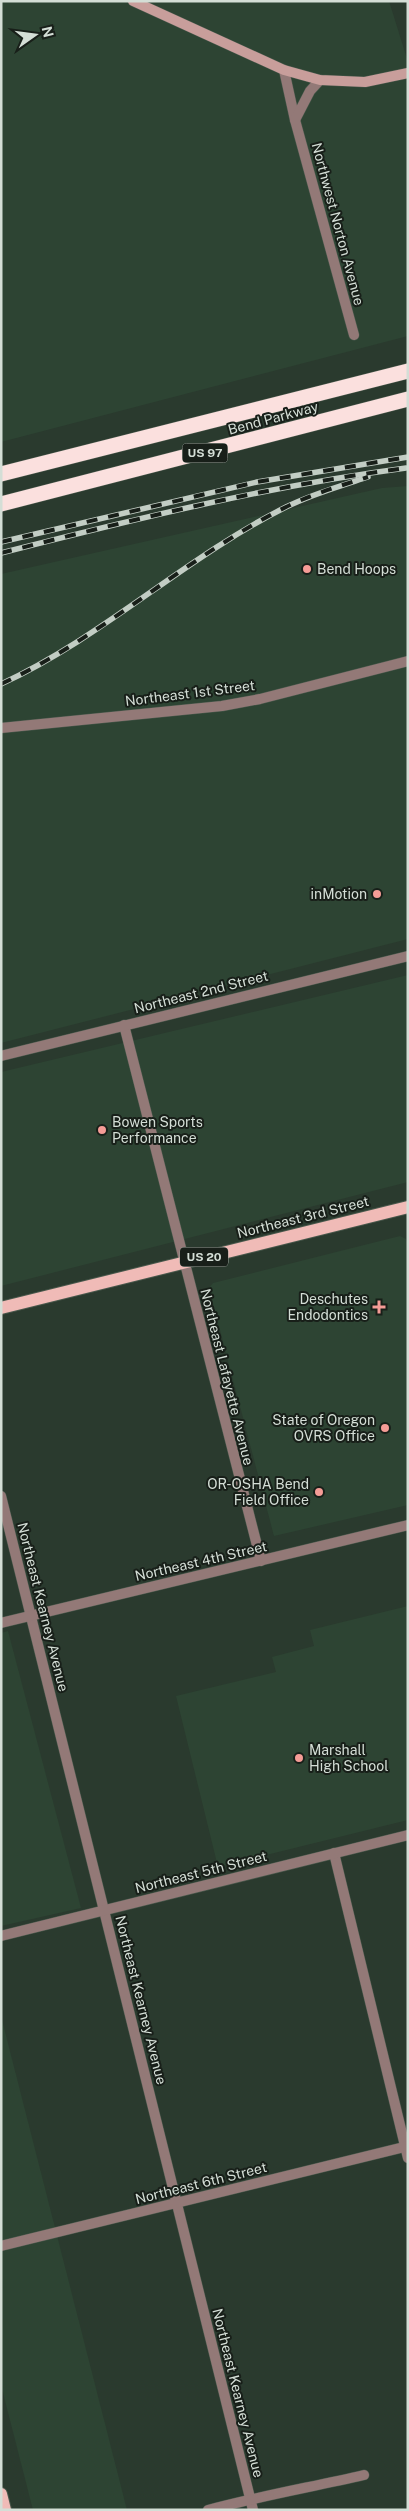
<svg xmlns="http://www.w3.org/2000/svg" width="409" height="2511" viewBox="0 0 409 2511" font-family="'Public Sans',sans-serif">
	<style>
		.built { fill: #2d4433 }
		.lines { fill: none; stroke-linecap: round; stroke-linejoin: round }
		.street-casing { stroke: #49584c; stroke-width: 11 }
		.secondary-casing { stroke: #49584c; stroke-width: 11 }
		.primary-casing { stroke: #49584c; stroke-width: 14 }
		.highway-casing { stroke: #49584c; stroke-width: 16 }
		.street { stroke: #937977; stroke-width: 10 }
		.secondary { stroke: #c89e9b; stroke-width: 10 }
		.primary { stroke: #f0bbb7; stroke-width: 12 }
		.highway { stroke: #fbe0de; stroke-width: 15 }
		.rail-casing { stroke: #c2cdc4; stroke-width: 5.5 }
		.rail { stroke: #181f19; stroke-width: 4; stroke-dasharray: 11; stroke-linecap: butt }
		.poi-dot { fill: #f59c96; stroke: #181f19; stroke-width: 2 }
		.labels { text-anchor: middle; stroke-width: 4; stroke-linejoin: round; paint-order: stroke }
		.shield { fill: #181f19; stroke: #9ca59d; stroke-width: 1 }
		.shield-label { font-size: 12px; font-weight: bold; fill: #d4ded6 }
		.street-label { font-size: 14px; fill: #d4ded6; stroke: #181f19 }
		.poi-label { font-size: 14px; fill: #d4ded6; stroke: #181f19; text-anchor: end }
	</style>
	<rect width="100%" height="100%" fill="#2a3a2e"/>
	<g class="built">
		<path d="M1,1H389L408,62V336L1,442Z"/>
		<path d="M408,486V939L1,1043V574L382,488Z"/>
		<path d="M408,975V1182L1,1286V1072Z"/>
		<path d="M400,1236L406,1239L408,1244V1505L274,1536L209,1288L213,1283Z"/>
		<path d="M408,1606V1820L218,1867L176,1696L276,1672L272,1657L314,1646L310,1630Z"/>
		<path d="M8,1631L81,1908L1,1926V1633Z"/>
		<path d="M1,2016L127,2510H33L1,2385Z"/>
	</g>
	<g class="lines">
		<g class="street-casing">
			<g id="street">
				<path d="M284,70L295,120L354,335"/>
				<path d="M295,120L310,91L320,80"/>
				<path d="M1,728L222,706L260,699L408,661"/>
				<path d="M124,1025L261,1561"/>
				<path d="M1,1056L408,956"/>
				<path d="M1,1496L253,2510"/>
				<path d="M1,1623L408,1525"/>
				<path d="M334,1853L408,2158"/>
				<path d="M1,1936L408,1835"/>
				<path d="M1,2246L408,2146"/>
				<path d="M208,2510C260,2496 312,2487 364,2475"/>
			</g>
		</g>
		<g class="secondary-casing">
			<path id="secondary" d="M133,1L284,70L320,80L365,82L408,73"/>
		</g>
		<g class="primary-casing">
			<g id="primary">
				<path d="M1,1308L408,1207"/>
				<path d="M1,2494L5,2510"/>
			</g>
		</g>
		<g class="highway-casing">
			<g id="highway">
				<path d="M1,474L408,371"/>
				<path d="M1,504L408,399"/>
			</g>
		</g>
		<use href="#street" class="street"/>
		<use href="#secondary" class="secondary"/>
		<use href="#primary" class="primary"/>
		<use href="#highway" class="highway"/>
		<g class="rail-casing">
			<g id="rail">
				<path d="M1,542L257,482L408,457"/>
				<path d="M1,553C135,519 269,486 406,468"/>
				<path d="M1,684C103,637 186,557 286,507C312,494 340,486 368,477"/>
			</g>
		</g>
		<use href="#rail" class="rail"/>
	</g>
	<g class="poi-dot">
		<circle cx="307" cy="569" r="5"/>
		<circle cx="377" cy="894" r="5"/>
		<circle cx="102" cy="1130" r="5"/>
		<path d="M376.5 1299.5h5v5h5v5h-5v5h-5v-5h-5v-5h5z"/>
		<circle cx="385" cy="1428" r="5"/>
		<circle cx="319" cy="1492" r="5"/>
		<circle cx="299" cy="1758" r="5"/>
	</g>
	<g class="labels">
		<g class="shield">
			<rect x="182.5" y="443.5" width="45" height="19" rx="4"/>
			<rect x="180" y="1247.5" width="48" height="19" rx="4"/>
		</g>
		<g class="shield-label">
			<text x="205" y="457">US 97</text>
			<text x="204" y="1261">US 20</text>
		</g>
		<g class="street-label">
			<text transform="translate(338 224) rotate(75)" y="5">Northwest Norton Avenue</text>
			<text transform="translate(273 418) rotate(-15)" y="5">Bend Parkway</text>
			<text transform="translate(190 693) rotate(-7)" y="5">Northeast 1st Street</text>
			<text transform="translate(201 992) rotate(-14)" y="5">Northeast 2nd Street</text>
			<text transform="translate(303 1217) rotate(-14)" y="5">Northeast 3rd Street</text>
			<text transform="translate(227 1377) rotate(76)" y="5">Northeast Lafayette Avenue</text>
			<text transform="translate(201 1561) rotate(-13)" y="5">Northeast 4th Street</text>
			<text transform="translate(43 1607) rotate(76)" y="5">Northeast Kearney Avenue</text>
			<text transform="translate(201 1872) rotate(-14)" y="5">Northeast 5th Street</text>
			<text transform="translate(141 2000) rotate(76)" y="5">Northeast Kearney Avenue</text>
			<text transform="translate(201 2183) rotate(-14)" y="5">Northeast 6th Street</text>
			<text transform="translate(238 2393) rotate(76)" y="5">Northeast Kearney Avenue</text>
		</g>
		<g class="poi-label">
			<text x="317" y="574" text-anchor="start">Bend Hoops</text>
			<text x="367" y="899">inMotion</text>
			<text x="112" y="1127" text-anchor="start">Bowen Sports<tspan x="112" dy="16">Performance</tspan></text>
			<text x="368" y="1304">Deschutes<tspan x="368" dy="16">Endodontics</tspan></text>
			<text x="375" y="1425">State of Oregon<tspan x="375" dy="16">OVRS Office</tspan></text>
			<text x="309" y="1489">OR-OSHA Bend<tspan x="309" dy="16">Field Office</tspan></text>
			<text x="309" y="1755" text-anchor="start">Marshall<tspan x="309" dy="16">High School</tspan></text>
		</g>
	</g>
	<rect width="409" height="2511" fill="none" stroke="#d4ded6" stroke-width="5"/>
	<g transform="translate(35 35) rotate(76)" stroke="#181f19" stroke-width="4" paint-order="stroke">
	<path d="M0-4L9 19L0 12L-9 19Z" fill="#d4ded6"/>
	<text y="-8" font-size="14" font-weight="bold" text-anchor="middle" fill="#d4ded6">N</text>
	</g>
</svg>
